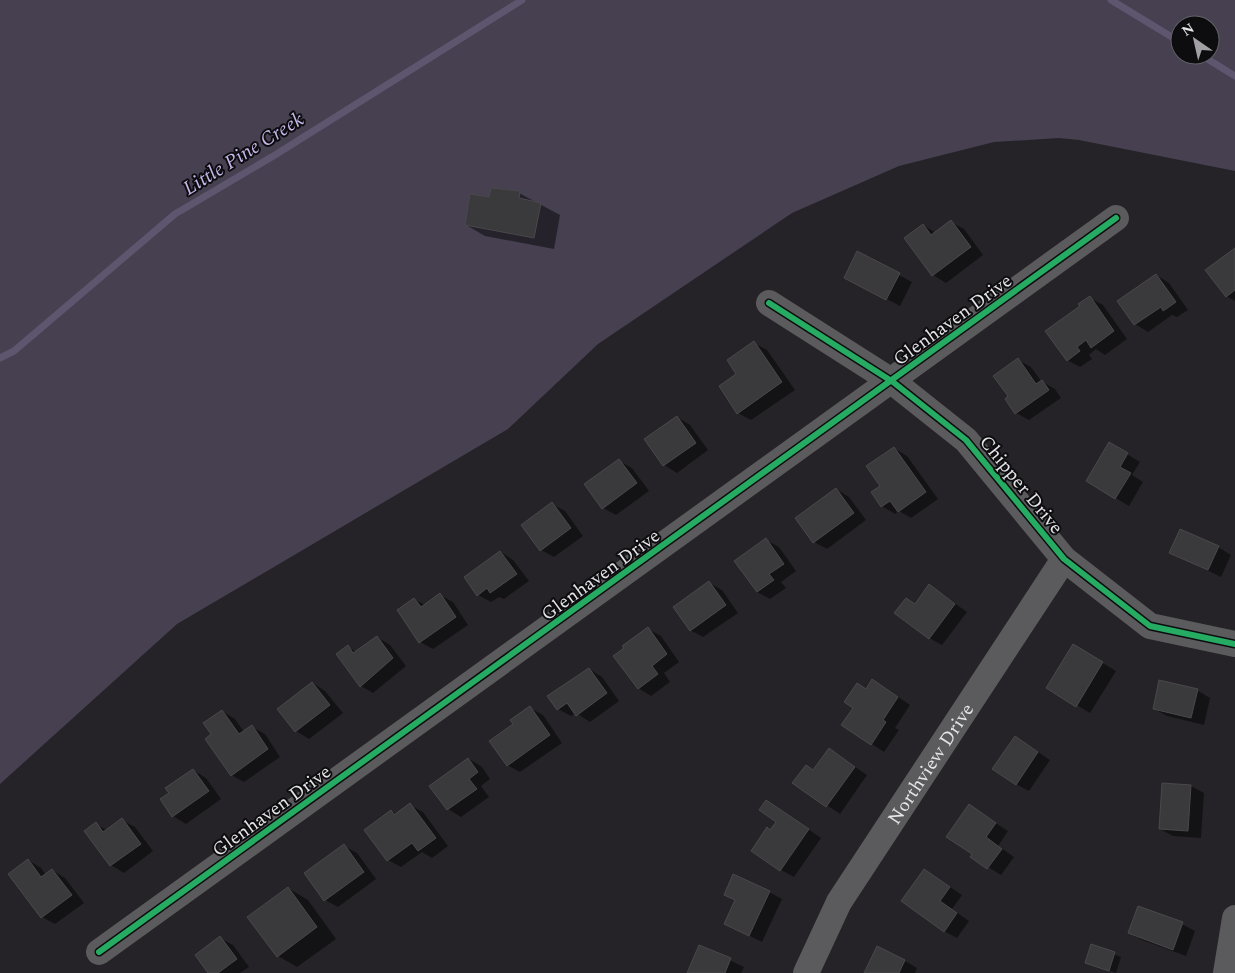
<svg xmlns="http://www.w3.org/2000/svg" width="1235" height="973" viewBox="0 0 1235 973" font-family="Spectral,serif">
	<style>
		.green { fill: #464051; fill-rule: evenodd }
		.shadow { fill: #0007 }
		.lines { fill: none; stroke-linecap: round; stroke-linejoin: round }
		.stream { stroke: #5e566f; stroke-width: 7 }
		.building { fill: #3a393c; stroke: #49484b }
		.minor { stroke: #5b5b5d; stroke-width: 26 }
		.cycleway-casing { stroke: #0d0c0f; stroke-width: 9 }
		.cycleway { stroke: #26ab63; stroke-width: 6 }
		.labels { text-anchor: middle; stroke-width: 4; stroke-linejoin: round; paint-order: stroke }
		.street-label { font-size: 19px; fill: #e5e4e8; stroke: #0d0c0f }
		.water-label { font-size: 20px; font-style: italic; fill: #c7b6e9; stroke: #0d0c0f }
	</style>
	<rect width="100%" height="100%" fill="#252327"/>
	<path class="green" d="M0,0H1235V171L1079,140L1059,138L994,142L899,166L792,213L598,344L508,429L177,624L0,784ZM1180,25H1210V55H1180Z"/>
	<g class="shadow">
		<path d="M519,193L560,215L554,249L485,236L466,225L490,199Z"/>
		<path d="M951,222L964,229L983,255L946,283L933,275L923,225L936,233Z"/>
		<path d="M1235,249V301L1226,296Z"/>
		<path d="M858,253L912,282L900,306L858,284Z"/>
		<path d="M1156,275L1169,283L1188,310L1177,317L1172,315L1148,332L1135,324Z"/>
		<path d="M1090,298L1103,305L1127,339L1105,355L1096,349L1089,355L1092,359L1080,367L1067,360L1082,307Z"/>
		<path d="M754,343L767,350L795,390L751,420L738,413Z"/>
		<path d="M1018,360L1031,367L1041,381L1055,389L1061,398L1029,420L1016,413L1010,396Z"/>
		<path d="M677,417L690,425L708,450L677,473L664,465Z"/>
		<path d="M1109,443L1140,462L1132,475L1143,482L1129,506L1087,481Z"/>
		<path d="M894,448L907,456L938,499L911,518L899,511L895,514L882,506L873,492L881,486Z"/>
		<path d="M619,461L632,468L649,491L616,515L603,508Z"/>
		<path d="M836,489L849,497L866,520L827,549L814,542Z"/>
		<path d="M552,504L565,511L583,536L554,557L541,550Z"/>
		<path d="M766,540L779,547L796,571L781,582L786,588L770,599L757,592Z"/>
		<path d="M1218,547L1231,555L1221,577L1171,552Z"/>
		<path d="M501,552L513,560L529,581L504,599L499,597L491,602L478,595Z"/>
		<path d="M709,583L722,590L738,613L703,637L690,630Z"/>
		<path d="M930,586L967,612L942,645L929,638L916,605Z"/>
		<path d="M440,595L453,602L468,625L433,649L420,642L414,599L425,605Z"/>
		<path d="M648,629L661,636L679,662L664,673L670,682L651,696L638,688Z"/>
		<path d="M377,637L390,645L406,666L373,693L361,686L348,647L357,652Z"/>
		<path d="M1073,645L1116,671L1090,713L1048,688Z"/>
		<path d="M589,669L602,677L619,701L590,722L576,713L571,716L558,709Z"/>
		<path d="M313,683L325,691L343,713L309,739L296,731L279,710Z"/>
		<path d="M885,688L910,705L895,728L899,730L884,752L843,725L866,690Z"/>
		<path d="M1197,690L1210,698L1204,725L1167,716L1154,709Z"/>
		<path d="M530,708L543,715L562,743L520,772L507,765L514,724Z"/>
		<path d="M222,711L235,719L244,732L252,727L265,734L280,757L244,782L231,775L213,735Z"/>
		<path d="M1028,745L1050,760L1029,791L1016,784Z"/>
		<path d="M829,749L867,775L840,814L794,783L814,771Z"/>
		<path d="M469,759L482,767L490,779L481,786L489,797L461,817L448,809Z"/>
		<path d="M193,770L206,778L221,799L186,824L173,816L161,800L171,794Z"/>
		<path d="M1191,786L1204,793L1201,838L1173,836L1160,829Z"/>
		<path d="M410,805L423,812L448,846L432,858L422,852L401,867L388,860L391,811L397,815Z"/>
		<path d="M969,806L1008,831L998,846L1014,857L1001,875L972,857L974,854Z"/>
		<path d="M779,809L821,838L794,877L781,870L771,831L778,821Z"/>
		<path d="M122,820L135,827L153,851L124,873L111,865L96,824L108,831Z"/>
		<path d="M344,846L357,853L376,879L338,907L325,900Z"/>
		<path d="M28,860L41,868L46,875L52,870L65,878L84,903L55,924L42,917Z"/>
		<path d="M925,870L962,895L952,909L969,921L957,938L944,931Z"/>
		<path d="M288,888L308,900L336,939L297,967L278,956Z"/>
		<path d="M769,892L782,899L762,942L726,924Z"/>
		<path d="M1182,924L1195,931L1186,956L1142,940L1129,933Z"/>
		<path d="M220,938L233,945L249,967L240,973H209Z"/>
		<path d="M700,946L744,967L741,973H689Z"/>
		<path d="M1091,946L1121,957L1116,973L1086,963Z"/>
		<path d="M905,961L917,968L915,973H865Z"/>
	</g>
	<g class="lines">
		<g class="stream">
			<path d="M1111,0L1180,42"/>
			<path d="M1201,55L1235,76"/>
			<path d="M0,358L14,351L175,214L275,155L522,0"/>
		</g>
	</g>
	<g class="building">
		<path d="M491,188L520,191L519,198L541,203L534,238L465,225L470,194L489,197Z"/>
		<path d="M951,220L971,247L932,276L904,238L923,224L931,235Z"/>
		<path d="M1235,248V290L1226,297L1205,270Z"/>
		<path d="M857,251L900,273L886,300L844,278Z"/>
		<path d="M1156,274L1176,302L1163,311L1161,307L1134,325L1117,301Z"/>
		<path d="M1090,296L1114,331L1091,348L1086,340L1077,347L1080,351L1067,361L1045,331L1080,306L1078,304Z"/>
		<path d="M754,341L782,382L737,414L719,386L736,374L727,360Z"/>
		<path d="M1018,358L1036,384L1042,380L1049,390L1015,414L1005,399L1008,396L993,376Z"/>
		<path d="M677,416L696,443L663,466L644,439Z"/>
		<path d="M1109,442L1128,453L1120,467L1131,473L1115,499L1086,481Z"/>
		<path d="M894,447L926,492L898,512L890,501L881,507L871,492L880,486L866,466Z"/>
		<path d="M619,459L637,483L602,509L584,484Z"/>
		<path d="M836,488L854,513L813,543L795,518Z"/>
		<path d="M552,502L571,528L540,551L521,525Z"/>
		<path d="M1180,529L1219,546L1208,570L1169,553Z"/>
		<path d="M766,538L784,564L769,574L774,580L757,592L734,561Z"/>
		<path d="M500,551L517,574L490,593L487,588L477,596L464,577Z"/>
		<path d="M709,581L726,605L690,631L673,607Z"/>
		<path d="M929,584L955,604L929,639L894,613L906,598L915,604Z"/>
		<path d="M440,593L456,617L419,643L397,610L414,598L421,607Z"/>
		<path d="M648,627L667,654L652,666L658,674L638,689L613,656L624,648L622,646Z"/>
		<path d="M377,636L393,658L360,687L336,654L348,645L353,653Z"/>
		<path d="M1073,644L1103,662L1076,707L1046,688Z"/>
		<path d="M589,668L607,693L576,716L567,703L557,710L547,696Z"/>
		<path d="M872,679L898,697L883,720L886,722L871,745L841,725L853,708L844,702L857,683L866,689Z"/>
		<path d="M1159,680L1198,689L1191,718L1153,709Z"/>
		<path d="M312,682L330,705L295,732L277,709Z"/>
		<path d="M530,706L550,735L507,766L489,741L513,724L510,720Z"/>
		<path d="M222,710L239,734L252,725L268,749L231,776L205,739L211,734L203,723Z"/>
		<path d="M1015,736L1038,752L1016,785L992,769Z"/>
		<path d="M829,748L855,767L826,807L792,783L806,765L813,770Z"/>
		<path d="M468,758L478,772L469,779L477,789L447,810L429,786Z"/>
		<path d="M193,769L209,791L172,817L160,799L169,793L165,788Z"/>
		<path d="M1162,783L1191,785L1188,831L1159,829Z"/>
		<path d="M766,800L809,829L780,871L751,851L767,827L770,830L776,822L759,810Z"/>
		<path d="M410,803L436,838L418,851L412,843L387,861L364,830L391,810L394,815Z"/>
		<path d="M969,804L996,823L986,837L1002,849L987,869L970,857L972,854L946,837Z"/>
		<path d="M122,818L141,844L110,866L84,831L96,822L103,832Z"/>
		<path d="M344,844L364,872L324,901L304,873Z"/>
		<path d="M28,859L41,877L52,869L72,895L41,918L8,874Z"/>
		<path d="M924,869L950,887L940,901L957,913L944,932L901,901Z"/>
		<path d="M733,874L770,891L749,936L724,924L735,900L724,895Z"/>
		<path d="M288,887L317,927L277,957L247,917Z"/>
		<path d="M1138,906L1183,922L1173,950L1128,933Z"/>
		<path d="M220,936L237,959L218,973H208L195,955Z"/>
		<path d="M1091,944L1115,952L1109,971L1085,963Z"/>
		<path d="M699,945L731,958L725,973H687Z"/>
		<path d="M877,946L905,960L899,973H864Z"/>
	</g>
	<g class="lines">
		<g class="minor">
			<path d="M769,303L893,382L966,440L1064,559L1150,626L1235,644"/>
			<path d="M99,952L1116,218"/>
			<path id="s1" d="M806,973L839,902L1064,559"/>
			<path d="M1226,973L1235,918"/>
		</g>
		<g class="cycleway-casing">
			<g id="cycleway">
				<path d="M769,303L893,382L966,440L1064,559L1150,626L1235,644"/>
				<path d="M99,952L1116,218"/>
			</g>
		</g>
		<use href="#cycleway" class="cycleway"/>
	</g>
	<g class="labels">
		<g class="street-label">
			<text transform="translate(952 319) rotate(-36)" y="7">Glenhaven Drive</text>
			<text transform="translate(1022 484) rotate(51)" y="7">Chipper Drive</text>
			<text transform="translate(600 574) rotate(-36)" y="7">Glenhaven Drive</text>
			<text dy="7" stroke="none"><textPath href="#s1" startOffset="244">Northview Drive</textPath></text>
			<text transform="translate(271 810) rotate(-36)" y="7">Glenhaven Drive</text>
		</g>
		<g class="water-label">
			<text transform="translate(243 153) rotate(-32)" y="7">Little Pine Creek</text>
		</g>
	</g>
	<g transform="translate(1195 40) rotate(326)"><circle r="24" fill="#0d0c0f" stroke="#636266"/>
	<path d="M0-4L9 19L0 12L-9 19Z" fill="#a2a0a4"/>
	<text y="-8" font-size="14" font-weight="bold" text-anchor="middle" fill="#e5e4e8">N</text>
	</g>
</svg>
